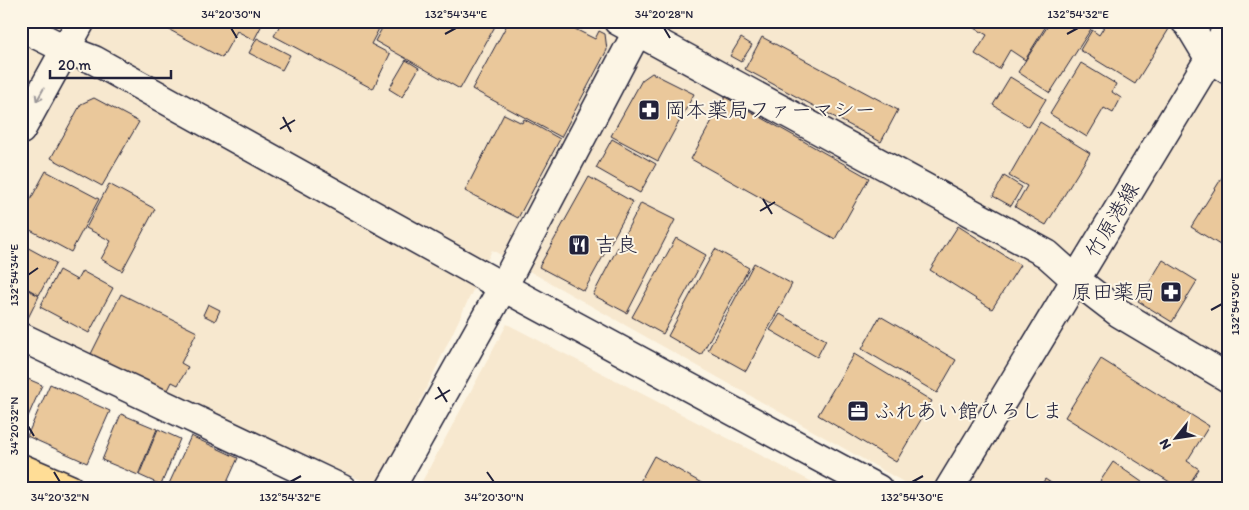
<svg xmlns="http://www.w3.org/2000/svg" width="1249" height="510" viewBox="0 0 1249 510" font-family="Itim,'Klee One',sans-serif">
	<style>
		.built { fill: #f7e8cf }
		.building { fill: #eac89b; stroke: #22223b }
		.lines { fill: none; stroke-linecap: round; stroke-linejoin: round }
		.minor-casing { stroke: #22223b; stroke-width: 31 }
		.secondary-casing { stroke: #22223b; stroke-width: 31 }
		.trunk-casing { stroke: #22223b; stroke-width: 31 }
		.minor { stroke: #fcf5e5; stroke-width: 28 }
		.secondary { stroke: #fcf5e5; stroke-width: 28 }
		.trunk { stroke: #ffdd96; stroke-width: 28 }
		.oneway { stroke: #9a9698 }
		.ticks { fill: none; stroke: #22223b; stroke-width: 2 }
		.labels { text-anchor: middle; stroke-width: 4; stroke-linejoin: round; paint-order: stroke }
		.poi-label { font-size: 21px; fill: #22223b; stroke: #fcf5e5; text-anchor: start }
		.street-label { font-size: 21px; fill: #22223b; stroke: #fcf5e5 }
		.neatline { fill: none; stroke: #22223b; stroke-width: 2 }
		.ticks-label { font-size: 12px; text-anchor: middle; fill: #22223b }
	</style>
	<rect width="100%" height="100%" fill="#fcf5e5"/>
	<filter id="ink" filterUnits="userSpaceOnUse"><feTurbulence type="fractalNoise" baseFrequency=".02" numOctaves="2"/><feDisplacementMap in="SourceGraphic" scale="10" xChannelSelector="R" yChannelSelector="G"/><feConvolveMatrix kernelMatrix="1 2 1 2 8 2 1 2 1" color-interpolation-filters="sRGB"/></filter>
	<g filter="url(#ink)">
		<g class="built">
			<path d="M21,21H1228V489H916L492,250L379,488L21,329Z"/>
			<path d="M507,324L826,489H418Z"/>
		</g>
		<g class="building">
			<path d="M153,21H264L254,40L237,31L222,58Z"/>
			<path d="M282,21H383L371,44L390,54L373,89L274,36Z"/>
			<path d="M386,21H498L460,89L375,41Z"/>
			<path d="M509,21H579L575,29L595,39L599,31L605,34L607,50L561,137L472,89Z"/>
			<path d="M977,21H1049L1025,60L1010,50L999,69L975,54L987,35L973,27Z"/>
			<path d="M1051,21H1096L1050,93L1018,72Z"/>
			<path d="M1096,21H1156L1169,29L1135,84L1080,50L1092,30L1099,35L1104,27Z"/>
			<path d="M762,37L898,110L881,142L745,69Z"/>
			<path d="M257,38L290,55L282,70L249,53Z"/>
			<path d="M741,38L752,45L741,62L730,56Z"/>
			<path d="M406,60L419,68L402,97L389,89Z"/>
			<path d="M1081,63L1116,84L1112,92L1121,98L1113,113L1104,108L1087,137L1050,114Z"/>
			<path d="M652,73L694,94L658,161L611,136L642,80Z"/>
			<path d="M1010,77L1046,99L1029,127L993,105Z"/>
			<path d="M725,97L869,178L835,239L691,159Z"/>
			<path d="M94,98L139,122L102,186L51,158L81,104Z"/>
			<path d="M504,114L522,123L524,119L560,139L518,218L465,191Z"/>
			<path d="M1040,122L1090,153L1046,225L1015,207L1027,186L1009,176Z"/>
			<path d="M612,139L656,164L640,193L596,168Z"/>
			<path d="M1228,168V250L1191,227Z"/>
			<path d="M46,171L99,199L71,252L21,225V217Z"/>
			<path d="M1004,176L1022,187L1011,206L993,196Z"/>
			<path d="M589,177L633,202L584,291L539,267Z"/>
			<path d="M109,184L155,209L122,271L101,259L111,241L86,228Z"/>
			<path d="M641,203L675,220L627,313L593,295Z"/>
			<path d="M958,226L1020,265L992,309L930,270Z"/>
			<path d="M676,238L706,255L663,334L632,317Z"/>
			<path d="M21,244L56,263L39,295L21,285Z"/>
			<path d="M715,249L749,268L701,355L668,336Z"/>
			<path d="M1163,260L1197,281L1172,322L1138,301Z"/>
			<path d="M754,263L792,284L746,371L708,350Z"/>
			<path d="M59,270L77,280L82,271L113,288L89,333L40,307Z"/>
			<path d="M21,286L39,296L25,324L21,322Z"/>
			<path d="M121,294L197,332L181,363L188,367L178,385L172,382L167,392L91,354Z"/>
			<path d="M208,304L220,310L215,321L203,315Z"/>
			<path d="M780,314L826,340L817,357L770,330Z"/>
			<path d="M880,316L956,360L937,393L862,349Z"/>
			<path d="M854,354L932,401L896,462L818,415Z"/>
			<path d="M1101,359L1209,426L1187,461L1199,469L1186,489H1181L1065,417Z"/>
			<path d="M21,376L42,385L21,432Z"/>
			<path d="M50,384L110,411L87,463L27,436Z"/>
			<path d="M121,414L157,429L138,475L102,460Z"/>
			<path d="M158,429L180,439L161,485L139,475Z"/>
			<path d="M191,436L238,458L224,489H174L168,486Z"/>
			<path d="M654,456L712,489H636Z"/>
			<path d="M1113,462L1152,489H1095Z"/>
			<path d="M1045,479L1060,489H1039Z"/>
		</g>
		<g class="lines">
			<g class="minor-casing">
				<g id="minor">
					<path d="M618,21L1047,254L1076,280L1119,313L1228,378"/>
					<path d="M1185,21L1188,23L1209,58L1228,70"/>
					<path d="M21,27L65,49L94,60L503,287L878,489"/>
					<path d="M21,130L81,21"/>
					<path d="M21,337L342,489"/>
					<path d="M390,489L503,287L637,32L644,21"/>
				</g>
			</g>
			<g class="secondary-casing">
				<path id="secondary" d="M949,489L1228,28"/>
			</g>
			<g class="trunk-casing">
				<path id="trunk" d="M21,468L70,489"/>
			</g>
			<use href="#minor" class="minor"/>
			<use href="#secondary" class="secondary"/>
			<use href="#trunk" class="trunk"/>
		</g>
		<defs><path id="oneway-shaft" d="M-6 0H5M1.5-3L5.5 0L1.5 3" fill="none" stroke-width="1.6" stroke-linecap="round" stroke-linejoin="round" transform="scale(1.25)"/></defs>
		<use class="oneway" href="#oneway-shaft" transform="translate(40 95) rotate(119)"/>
	</g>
	<path class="ticks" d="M231,28L237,38M664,28L670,38M445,34L456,28M1067,34L1078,28M283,117L291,132M280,129L295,120M763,199L772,214M760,211L775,202M28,275L38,268M1211,310L1222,304M438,387L447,402M435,399L450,390M28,426L34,436M54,472L60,482M487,472L494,482M290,482L301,476M912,482L923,476"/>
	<defs>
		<g id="pharmacy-square" transform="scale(1.125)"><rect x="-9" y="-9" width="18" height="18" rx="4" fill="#22223b" stroke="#fcf5e5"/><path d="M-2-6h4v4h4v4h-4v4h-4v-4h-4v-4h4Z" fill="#fff"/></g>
		<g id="restaurant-square" transform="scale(1.125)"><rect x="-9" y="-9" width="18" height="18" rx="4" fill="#22223b" stroke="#fcf5e5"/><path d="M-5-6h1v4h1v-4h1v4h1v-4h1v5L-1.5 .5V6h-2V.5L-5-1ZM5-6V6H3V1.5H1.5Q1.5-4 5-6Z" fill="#fff"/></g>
		<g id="office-square" transform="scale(1.125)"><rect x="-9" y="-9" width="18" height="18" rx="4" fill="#22223b" stroke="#fcf5e5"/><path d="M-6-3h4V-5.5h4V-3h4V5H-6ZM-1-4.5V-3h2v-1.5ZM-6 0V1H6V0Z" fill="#fff"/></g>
	</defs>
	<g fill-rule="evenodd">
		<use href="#pharmacy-square" x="649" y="110"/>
		<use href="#restaurant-square" x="579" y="245"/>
		<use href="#pharmacy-square" x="1171" y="292"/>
		<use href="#office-square" x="858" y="411"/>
	</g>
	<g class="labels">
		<g class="poi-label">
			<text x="665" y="117">岡本薬局ファーマシー</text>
			<text x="595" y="252">吉良</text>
			<text x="1155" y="299" text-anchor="end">原田薬局</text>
			<text x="874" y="418">ふれあい館ひろしま</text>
		</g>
		<g class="street-label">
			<text transform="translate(1112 220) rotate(-59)" y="7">竹原港線</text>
		</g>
	</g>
	<rect width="1249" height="510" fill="none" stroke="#fcf5e5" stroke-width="55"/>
	<g transform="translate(1176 438) rotate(240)" stroke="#fcf5e5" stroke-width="4" paint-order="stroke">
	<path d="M0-4L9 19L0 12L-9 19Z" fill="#22223b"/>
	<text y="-8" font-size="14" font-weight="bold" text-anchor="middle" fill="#22223b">N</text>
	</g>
	<path d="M50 70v8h121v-8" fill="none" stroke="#22223b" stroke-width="2.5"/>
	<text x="58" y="70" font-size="15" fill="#22223b" stroke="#fcf5e5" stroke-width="4" paint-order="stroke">20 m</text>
	<rect x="28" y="28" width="1194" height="454" class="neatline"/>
	<g class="ticks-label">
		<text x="231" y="18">34°20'30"N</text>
		<text x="456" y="18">132°54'34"E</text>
		<text x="664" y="18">34°20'28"N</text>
		<text x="1078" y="18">132°54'32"E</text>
		<text transform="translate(14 275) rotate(-90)" y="4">132°54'34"E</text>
		<text transform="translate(1235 304) rotate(-90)" y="4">132°54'30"E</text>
		<text transform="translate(14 426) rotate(-90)" y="4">34°20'32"N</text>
		<text x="60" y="501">34°20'32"N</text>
		<text x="290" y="501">132°54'32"E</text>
		<text x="494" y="501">34°20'30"N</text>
		<text x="912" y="501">132°54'30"E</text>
	</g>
</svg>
